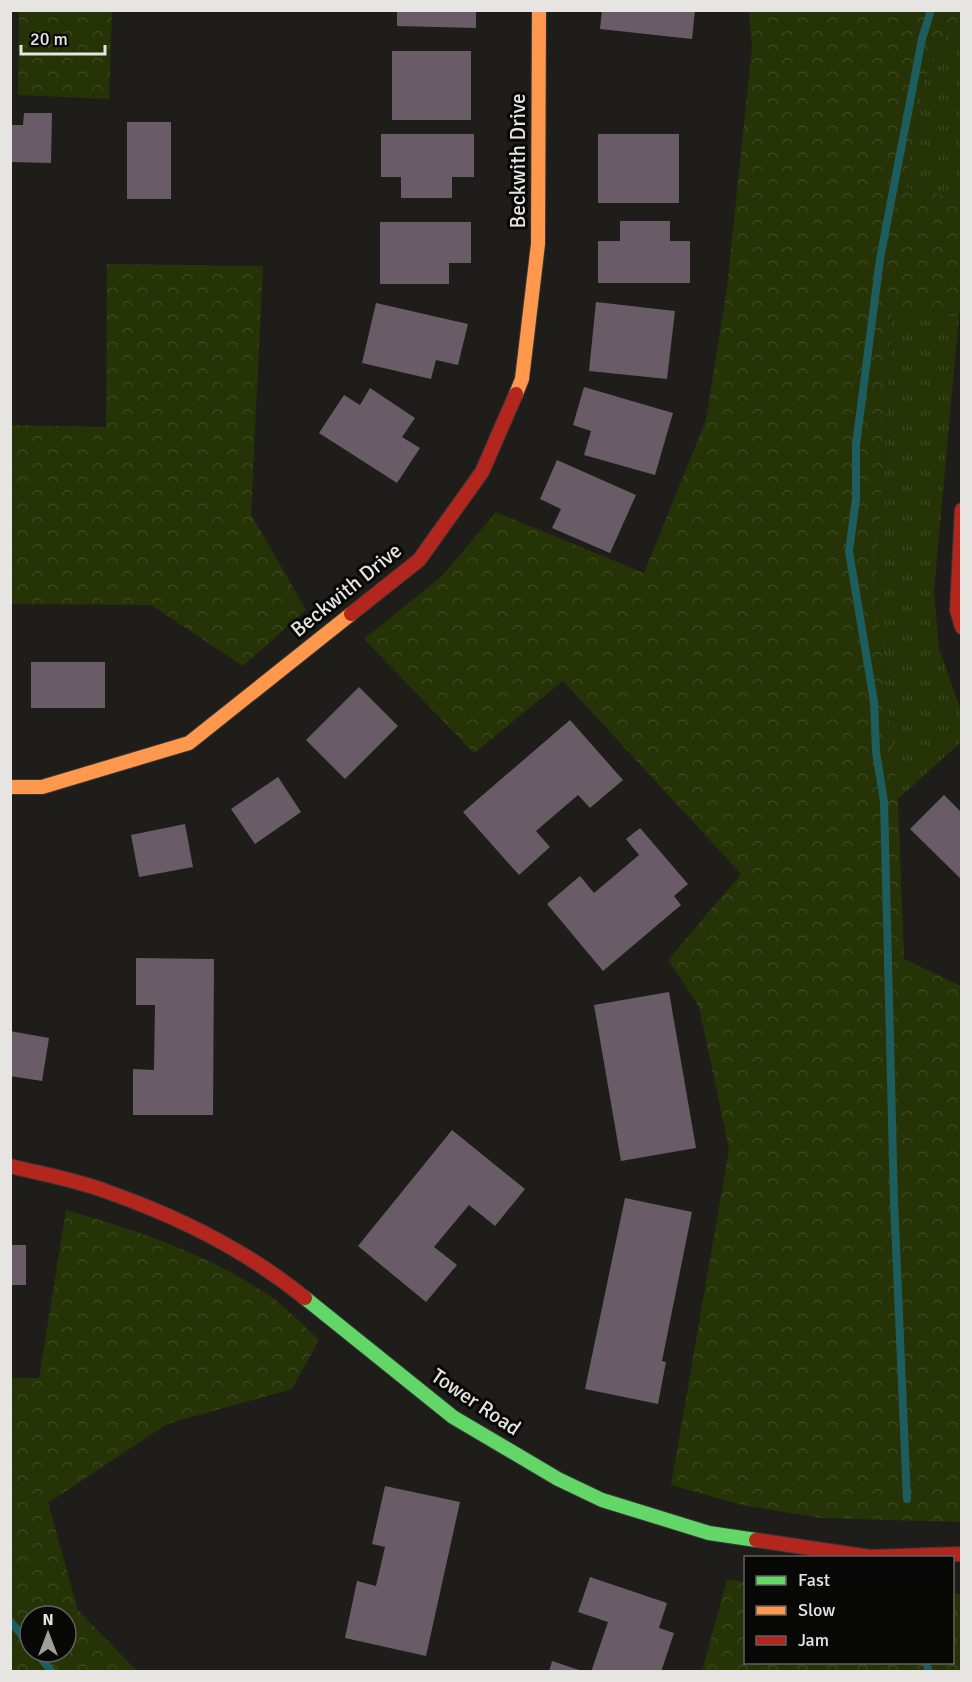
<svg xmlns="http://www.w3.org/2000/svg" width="972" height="1682" viewBox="0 0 972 1682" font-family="Signika,sans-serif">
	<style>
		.grass { fill: url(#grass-tufts) }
		.forest { fill: url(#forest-crowns); fill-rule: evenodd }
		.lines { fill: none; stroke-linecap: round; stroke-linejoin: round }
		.stream { stroke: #1d5d5d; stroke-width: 8 }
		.building { fill: #695c66 }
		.fast-casing { stroke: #383735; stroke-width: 16 }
		.slow-casing { stroke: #383735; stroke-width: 16 }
		.jam-casing { stroke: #383735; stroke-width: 16 }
		.fast { stroke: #63d668; stroke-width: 14 }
		.slow { stroke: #ff974d; stroke-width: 14 }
		.jam { stroke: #b3261e; stroke-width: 14 }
		.labels { text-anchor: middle; stroke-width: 6; stroke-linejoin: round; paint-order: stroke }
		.street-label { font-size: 21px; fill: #e6e5e2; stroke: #080806 }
	</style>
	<defs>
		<pattern id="grass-tufts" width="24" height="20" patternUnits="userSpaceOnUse" patternTransform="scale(1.5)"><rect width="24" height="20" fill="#263306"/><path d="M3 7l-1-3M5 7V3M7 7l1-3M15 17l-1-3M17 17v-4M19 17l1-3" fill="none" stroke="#3b471e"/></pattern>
		<pattern id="forest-crowns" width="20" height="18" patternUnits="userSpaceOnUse" patternTransform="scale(1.5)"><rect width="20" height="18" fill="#263306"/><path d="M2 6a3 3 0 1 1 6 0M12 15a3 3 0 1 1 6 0" fill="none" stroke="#3b471e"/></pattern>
	</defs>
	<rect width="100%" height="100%" fill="#1e1d1a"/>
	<g class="grass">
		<path d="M951,26L961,28V198L905,188L924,81Z"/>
		<path d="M892,310L959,317L934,591L939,648L961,711V742L898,799L880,637L877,567Z"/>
	</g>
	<g class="forest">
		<path d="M19,11H112L109,99L18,95Z"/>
		<path d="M749,11H961V28L951,26L924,81L905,188L961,198V303L959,317L892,311L877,567L880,637L898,799L904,959L961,986V1522L821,1518L742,1505L671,1485L729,1149L699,1007L668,960L741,874L563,681L474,753L364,639L442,576L496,512L644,573L706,420L727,287L752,47Z"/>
		<path d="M107,264L263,266L251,514L306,610L243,666L151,605L11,604V425L106,427Z"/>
		<path d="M66,1210C140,1231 216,1256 279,1303C293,1314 306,1328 319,1340L292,1389L167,1424L48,1503L78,1610L137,1671H11V1378H39ZM30,1616H66V1652H30Z"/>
		<path d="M727,1579L745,1582L746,1662H952L953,1594H961V1671H702Z"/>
	</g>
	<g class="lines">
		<g class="stream">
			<path d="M907,1499L894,1201L884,801L876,752L874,702L849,551L856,499V445L880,259L922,39L931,10"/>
			<path d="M10,1621L30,1645"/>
			<path d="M36,1652L52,1672"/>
			<path d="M926,1662L929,1672"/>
		</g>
	</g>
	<g class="building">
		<path d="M397,10H476V28L397,26Z"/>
		<path d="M602,10H695L692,39L600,29Z"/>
		<rect x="392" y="51" width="79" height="69"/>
		<path d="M24,113H52L51,163L10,162V125H23Z"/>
		<rect x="127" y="122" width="44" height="77"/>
		<path d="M381,134H474V177H452V198H401V177H381Z"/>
		<rect x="598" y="134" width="81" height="69"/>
		<path d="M620,221H670V241H690V283H598V241H620Z"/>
		<path d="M380,222H471V263H449V284H380Z"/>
		<path d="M596,302L675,311L667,379L589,371Z"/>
		<path d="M376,303L468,324L458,365L436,360L431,379L362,363Z"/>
		<path d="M584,387L673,413L655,475L584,455L591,431L573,425Z"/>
		<path d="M370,388L415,418L402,437L420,448L397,483L319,433L344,395L360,405Z"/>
		<path d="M557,460L636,495L610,553L552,528L561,509L540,499Z"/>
		<rect x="31" y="662" width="74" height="46"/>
		<path d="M359,687L398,726L345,779L306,740Z"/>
		<path d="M570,720L623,780L590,808L578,795L536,831L550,847L519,875L463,812Z"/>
		<path d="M278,777L301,812L255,844L231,809Z"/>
		<path d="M944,795L962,813V880L910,829Z"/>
		<path d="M185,824L193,867L139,877L131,835Z"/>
		<path d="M640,828L688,884L674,896L681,905L603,971L547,904L580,876L594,893L639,855L626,839Z"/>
		<path d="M136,958L214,959L213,1115H133V1069L154,1070L155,1005H136Z"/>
		<path d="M669,992L696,1148L621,1161L594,1005Z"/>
		<path d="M10,1031L49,1038L42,1081L10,1076Z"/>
		<path d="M452,1130L525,1189L495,1226L469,1205L434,1247L457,1265L426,1302L358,1246Z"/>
		<path d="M625,1198L692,1212L662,1361L666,1362L658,1404L585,1389Z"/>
		<rect x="10" y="1245" width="16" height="40"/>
		<path d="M385,1486L460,1502L426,1656L345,1638L357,1581L376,1586L385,1547L372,1544Z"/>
		<path d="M590,1577L667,1603L659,1628L674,1633L661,1672H591L608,1622L578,1612Z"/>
		<path d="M552,1661L582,1671V1672H549Z"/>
	</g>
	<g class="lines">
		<g class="fast-casing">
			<path id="fast" d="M305,1298L453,1417L558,1479L602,1500L709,1533L756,1540"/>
		</g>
		<g class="slow-casing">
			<g id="slow">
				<path d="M516,394L522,379L538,244L539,10"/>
				<path d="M10,787H42L189,743L351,614"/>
			</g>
		</g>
		<g class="jam-casing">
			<g id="jam">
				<path d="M962,510L957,610L962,627"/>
				<path d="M351,614L419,560L482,472L516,394"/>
				<path d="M10,1166C42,1174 77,1180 108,1192C179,1217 246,1250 305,1298"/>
				<path d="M756,1540L870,1557L962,1554"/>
			</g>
		</g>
		<use href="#fast" class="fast"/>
		<use href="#slow" class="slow"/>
		<use href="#jam" class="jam"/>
	</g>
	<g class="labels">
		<g class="street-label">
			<text transform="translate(518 161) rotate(-90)" y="7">Beckwith Drive</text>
			<text transform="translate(346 590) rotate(-39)" y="7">Beckwith Drive</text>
			<text transform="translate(476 1402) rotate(34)" y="7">Tower Road</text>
		</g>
	</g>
	<rect width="972" height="1682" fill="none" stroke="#e6e5e2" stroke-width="24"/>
	<rect x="744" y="1556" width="210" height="108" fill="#080806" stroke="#61605e" stroke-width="1.5"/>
	<rect x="756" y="1576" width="30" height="9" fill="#63d668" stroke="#61605e" stroke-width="1.5"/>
	<text x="798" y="1586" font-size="18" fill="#e6e5e2">Fast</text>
	<rect x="756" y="1606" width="30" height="9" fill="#ff974d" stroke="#61605e" stroke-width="1.5"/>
	<text x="798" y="1616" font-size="18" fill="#e6e5e2">Slow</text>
	<rect x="756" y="1636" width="30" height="9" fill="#b3261e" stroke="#61605e" stroke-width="1.5"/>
	<text x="798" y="1646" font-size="18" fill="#e6e5e2">Jam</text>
	<g transform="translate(48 1634)"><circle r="28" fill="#080806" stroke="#61605e" stroke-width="1.5"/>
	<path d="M0-4.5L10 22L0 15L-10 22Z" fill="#a09f9c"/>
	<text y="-9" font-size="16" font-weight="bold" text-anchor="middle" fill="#e6e5e2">N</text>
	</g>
	<path d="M21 45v9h84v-9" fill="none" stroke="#e6e5e2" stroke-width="3"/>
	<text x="30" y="45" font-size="18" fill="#e6e5e2" stroke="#080806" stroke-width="4.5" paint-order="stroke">20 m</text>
</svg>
